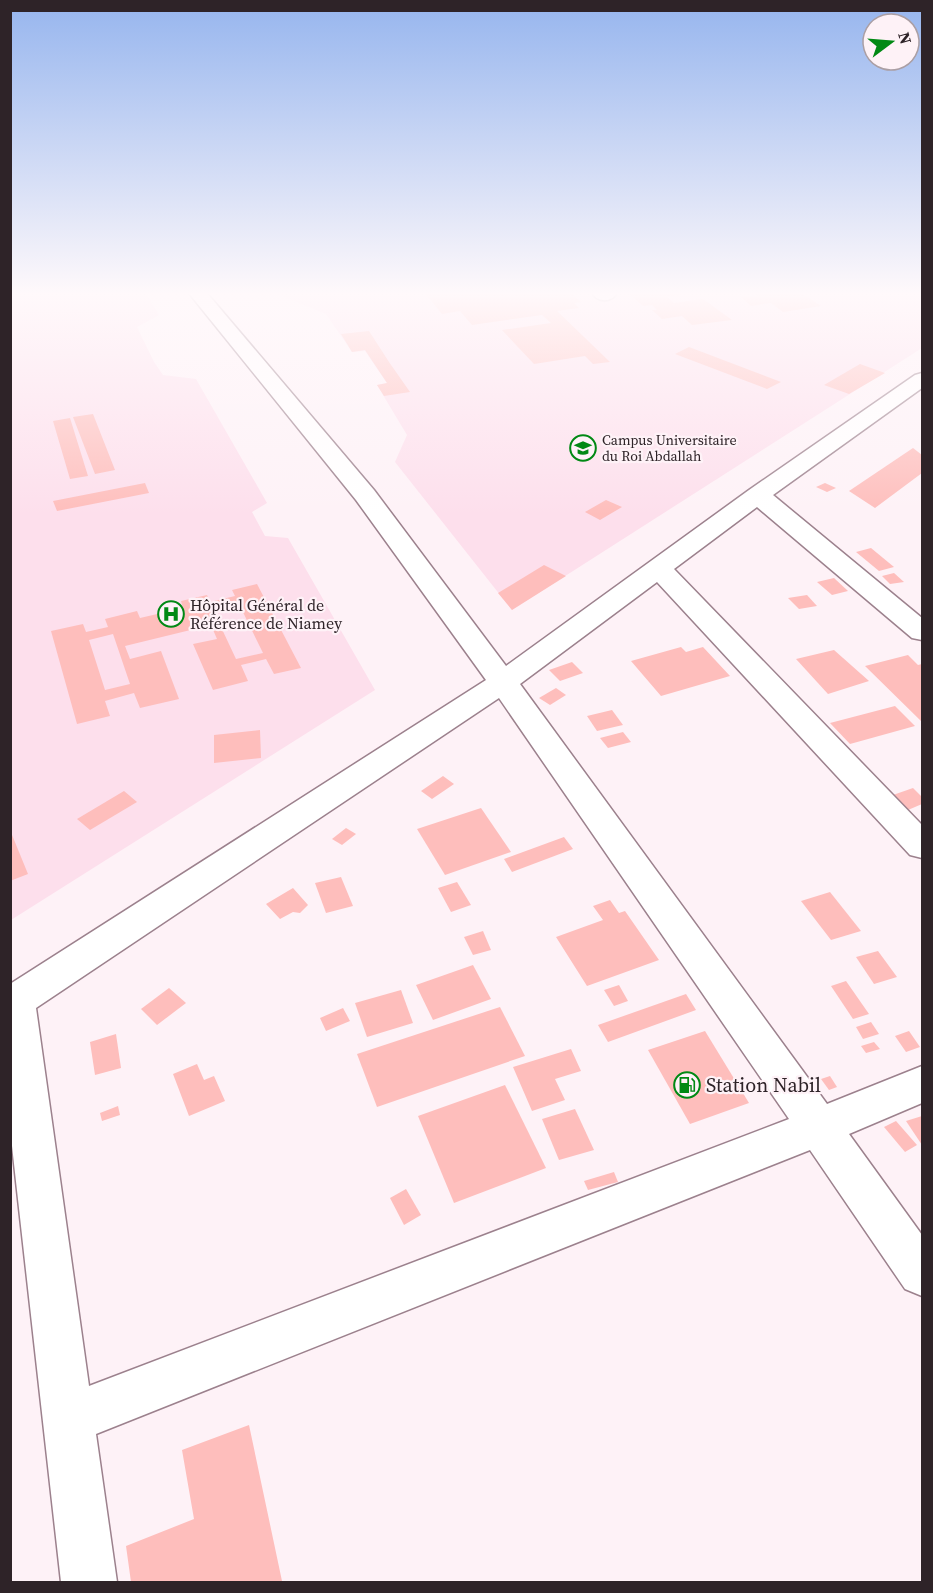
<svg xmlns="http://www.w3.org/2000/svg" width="933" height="1593" viewBox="0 0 933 1593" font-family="'Source Serif 4',serif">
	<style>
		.built { fill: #fddfec }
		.building { fill: #febebc; fill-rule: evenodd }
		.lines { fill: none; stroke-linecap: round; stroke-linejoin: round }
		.street-casing { stroke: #9c818d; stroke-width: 3 }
		.street { fill: #fff; fill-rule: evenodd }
		.labels { text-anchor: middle; stroke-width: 4.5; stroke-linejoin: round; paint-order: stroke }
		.far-poi-label { font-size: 14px; fill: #2e2328; stroke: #fef2f7; text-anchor: start }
		.poi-label { font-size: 16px; fill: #2e2328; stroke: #fef2f7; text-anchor: start }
		.near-poi-label { font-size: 20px; fill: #2e2328; stroke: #fef2f7; text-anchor: start }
	</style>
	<rect width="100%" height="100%" fill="#fef2f7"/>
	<g class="built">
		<path d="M11,292H145L159,315L137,327L154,362L163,375L196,379L267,503L252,512L265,536L288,538L375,690L11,920Z"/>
		<path d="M272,292H922V348L512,610L395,462L407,435L377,385L387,383L365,351L352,352L326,314Z"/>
	</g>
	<g class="building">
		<path d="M424,292H570L581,302L574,303L579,308L557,311L610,362L593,364L585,356L534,364L502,330L551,323L542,315L472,325L460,311L442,314Z"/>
		<path d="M627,292H700L667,297L674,303L703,299L732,320L692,325L682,316L662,319L652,310H657L652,305L643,306Z"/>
		<path d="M755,292H800L821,306L783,312L771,303L751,306L741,297L759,295Z"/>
		<path d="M369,331L389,362L410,392L384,396L377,385L387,383L365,350L352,352L341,334Z"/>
		<path d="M689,347L781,382L767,389L675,354Z"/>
		<path d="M860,364L885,373L849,394L824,385Z"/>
		<path d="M93,414L115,470L95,474L73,417Z"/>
		<path d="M70,418L88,476L70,479L53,421Z"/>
		<path d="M913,448L922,455V473L875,508L849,491Z"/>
		<path d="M145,483L149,493L57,511L53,501Z"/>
		<path d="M825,483L836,488L827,492L816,487Z"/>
		<path d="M606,500L622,507L600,520L585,512Z"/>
		<path d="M871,548L894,567L879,571L856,552Z"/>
		<path d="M544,565L566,576L512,610L498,593Z"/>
		<path d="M894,573L904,582L890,584L882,576Z"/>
		<path d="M834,578L848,591L832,595L817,582Z"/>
		<path d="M257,584L301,668L274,674L266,659L241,665L248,681L213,690L193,644L217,639L211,625L125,646L130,659L161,651L179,699L140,708L134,693L105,701L110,716L77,724L51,631L83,624L86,632L108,627L105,619L137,611L140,618L183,608L181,601L207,595L210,602L235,596L232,590ZM239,604L263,653L236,659L213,610ZM113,634L130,684L105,690L89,640Z"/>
		<path d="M807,595L817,606L799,609L788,598Z"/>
		<path d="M681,647L686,652L703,647L730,676L661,696L631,661Z"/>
		<path d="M834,650L869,681L828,694L796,659Z"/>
		<path d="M908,655L918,665L922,664V720L921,721L865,666Z"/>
		<path d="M572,662L583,673L560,681L549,670Z"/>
		<path d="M556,688L566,695L550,705L539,698Z"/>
		<path d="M895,706L915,726L850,744L830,723Z"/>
		<path d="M612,710L623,725L597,731L587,716Z"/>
		<path d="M260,730L261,758L214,763V735Z"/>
		<path d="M623,732L631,742L608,748L600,738Z"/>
		<path d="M443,776L454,784L432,799L421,791Z"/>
		<path d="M913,788L922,797V804L908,810L893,795Z"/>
		<path d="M124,791L137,802L90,830L77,819Z"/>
		<path d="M481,808L511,852L445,875L417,829Z"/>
		<path d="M346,828L356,834L342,845L332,839Z"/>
		<path d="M10,830L28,874L10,881Z"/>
		<path d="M564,837L573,849L512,872L504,859Z"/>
		<path d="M341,877L353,906L326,913L315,883Z"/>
		<path d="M457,882L471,905L451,912L438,888Z"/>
		<path d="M293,888L308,905L300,913L293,912L280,919L266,904Z"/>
		<path d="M830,892L861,931L831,940L801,901Z"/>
		<path d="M610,900L619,913L625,911L659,960L587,986L556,937L603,920L593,906Z"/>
		<path d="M483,931L491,950L473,955L464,937Z"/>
		<path d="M878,951L897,977L874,984L856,957Z"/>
		<path d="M473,965L491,999L433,1020L416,985Z"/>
		<path d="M846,981L869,1014L853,1019L831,986Z"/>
		<path d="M619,985L628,1001L614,1006L604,990Z"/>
		<path d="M169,988L186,1003L157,1025L141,1009Z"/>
		<path d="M401,990L413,1023L367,1037L355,1003Z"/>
		<path d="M686,994L696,1010L608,1042L598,1025Z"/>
		<path d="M500,1007L525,1056L377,1107L357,1054Z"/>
		<path d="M343,1008L350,1021L326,1031L320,1018Z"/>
		<path d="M871,1022L879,1034L863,1039L856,1027Z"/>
		<path d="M705,1031L749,1103L690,1124L648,1050Z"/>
		<path d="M909,1031L920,1047L906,1052L895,1036Z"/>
		<path d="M116,1034L121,1068L95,1075L90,1042Z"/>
		<path d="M874,1042L880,1049L866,1053L861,1046Z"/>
		<path d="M571,1049L581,1071L555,1079L565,1100L532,1111L513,1067Z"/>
		<path d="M197,1064L204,1080L214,1076L225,1101L189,1116L173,1074Z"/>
		<path d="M830,1076L837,1087L829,1090L821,1079Z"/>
		<path d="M505,1085L546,1168L454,1203L418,1116Z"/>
		<path d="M118,1106L120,1115L102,1121L100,1113Z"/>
		<path d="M575,1109L594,1150L559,1160L542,1119Z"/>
		<path d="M922,1116V1145L906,1121Z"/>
		<path d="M896,1121L917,1145L905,1152L884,1127Z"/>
		<path d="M614,1172L618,1182L588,1190L584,1181Z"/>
		<path d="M406,1189L421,1215L404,1225L390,1198Z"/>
		<path d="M249,1425L282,1581L131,1582L126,1546L194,1519L182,1450Z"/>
	</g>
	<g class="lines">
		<g class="street-casing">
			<g id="street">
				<path d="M188,292H206L374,490L506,666L749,490L915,375L922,373V388L773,495L922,618V640L912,638L757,507L674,569L922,825V858L910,855L657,582L520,684L827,1104L922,1066V1103L849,1134L922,1235V1296L905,1289L810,1150L96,1434L117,1582H61L10,1128V984L486,680L356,500ZM499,698L789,1119L89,1386L36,1008Z"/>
				<path d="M591,292H618C611,303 598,303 591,292Z"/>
			</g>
		</g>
		<use href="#street" class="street"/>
	</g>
	<linearGradient id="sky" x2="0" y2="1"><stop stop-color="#96b5ee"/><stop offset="0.57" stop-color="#fff9fb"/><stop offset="1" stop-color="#fff9fb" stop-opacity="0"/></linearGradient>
	<rect width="933" height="515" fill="url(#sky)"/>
	<defs>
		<g id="university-ring" transform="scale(1.35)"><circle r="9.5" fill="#fef2f7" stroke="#018914" stroke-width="1.5"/><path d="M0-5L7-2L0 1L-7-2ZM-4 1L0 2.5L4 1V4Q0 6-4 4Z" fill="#018914"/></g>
		<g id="hospital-ring" transform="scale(1.35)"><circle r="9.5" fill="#fef2f7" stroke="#018914" stroke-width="1.5"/><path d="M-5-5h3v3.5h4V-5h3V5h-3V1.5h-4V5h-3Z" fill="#018914"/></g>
		<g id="fuel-ring" transform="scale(1.35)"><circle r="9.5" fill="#fef2f7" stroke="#018914" stroke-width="1.5"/><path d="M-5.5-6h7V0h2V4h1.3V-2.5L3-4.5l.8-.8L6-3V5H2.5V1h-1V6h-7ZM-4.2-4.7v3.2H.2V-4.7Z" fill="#018914"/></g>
	</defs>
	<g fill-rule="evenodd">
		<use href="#university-ring" x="583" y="448"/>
		<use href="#hospital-ring" x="171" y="614"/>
		<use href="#fuel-ring" x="687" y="1085"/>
	</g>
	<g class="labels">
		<g class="far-poi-label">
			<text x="602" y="445">Campus Universitaire<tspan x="602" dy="16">du Roi Abdallah</tspan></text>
		</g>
		<g class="poi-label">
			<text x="190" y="611">Hôpital Général de<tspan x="190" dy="18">Référence de Niamey</tspan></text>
		</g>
		<g class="near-poi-label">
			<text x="706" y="1092">Station Nabil</text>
		</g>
	</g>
	<rect width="933" height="1593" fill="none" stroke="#2e2328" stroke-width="24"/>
	<g transform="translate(891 42) rotate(74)"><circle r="28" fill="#fef2f7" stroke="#ab9fa4" stroke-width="1.5"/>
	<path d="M0-4.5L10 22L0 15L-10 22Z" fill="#018914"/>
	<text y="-9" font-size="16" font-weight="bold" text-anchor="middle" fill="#2e2328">N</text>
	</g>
</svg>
